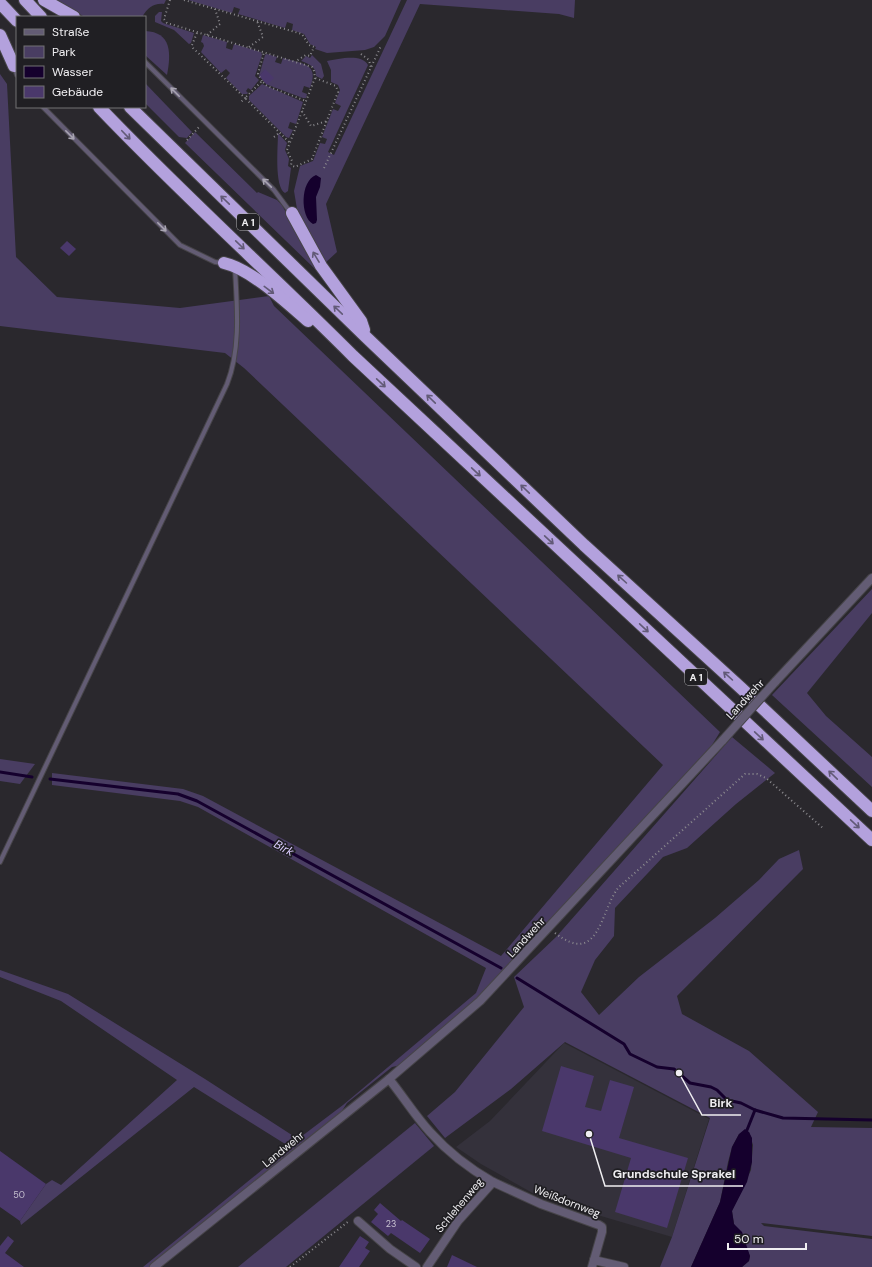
<svg xmlns="http://www.w3.org/2000/svg" width="872" height="1267" viewBox="0 0 872 1267" font-family="'DM Sans',sans-serif">
	<style>
		.built { fill: #34313b }
		.green { fill: #493d62 }
		.water { fill: #15002d }
		.lines { fill: none; stroke-linecap: round; stroke-linejoin: round }
		.stream { stroke: #15002d; stroke-width: 3 }
		.building { fill: #4a386b }
		.service-casing { stroke: #464448; stroke-width: 6 }
		.minor-casing { stroke: #464448; stroke-width: 10 }
		.motorway-casing { stroke: #464448; stroke-width: 14 }
		.path { stroke: #8c8b8f; stroke-width: 2; stroke-dasharray: 1 3; stroke-linecap: butt }
		.service { stroke: #635c74; stroke-width: 4 }
		.minor { stroke: #635c74; stroke-width: 8 }
		.motorway { stroke: #b3a1dd; stroke-width: 12 }
		.minor-bridge-casing { stroke: #464448; stroke-width: 10; stroke-linecap: butt }
		.minor-bridge { stroke: #635c74; stroke-width: 8 }
		.oneway { stroke: #a9a5b2 }
		.oneway2 { stroke: #625a77 }
		.labels { text-anchor: middle; stroke-width: 3.5; stroke-linejoin: round; paint-order: stroke }
		.number-label { font-size: 9px; fill: #c6c0d0 }
		.shield { fill: #201f23; stroke: #b1b0b3; stroke-width: 1 }
		.shield-label { font-size: 10px; font-weight: bold; fill: #efeef1 }
		.street-label { font-size: 11px; fill: #efeef1; stroke: #201f23 }
		.water-label { font-size: 12px; font-style: italic; fill: #dbccfe; stroke: #201f23 }
		.leader { fill: none; stroke: #efeef1; stroke-width: 1.5 }
		.callout-dot { fill: #efeef1; stroke: #201f23; stroke-width: 1.5 }
		.callout-label { font-size: 12px; text-anchor: middle; font-weight: bold; fill: #efeef1; stroke: #201f23; stroke-width: 3.5; stroke-linejoin: round; paint-order: stroke }
	</style>
	<rect width="100%" height="100%" fill="#2a282d"/>
	<path class="built" d="M564,1043L709,1119L672,1237L557,1203L538,1196L481,1164L456,1147L490,1121Z"/>
	<g class="green">
		<path d="M53,0H166L164,4C153,3 148,8 142,17H85Z"/>
		<path d="M188,0H401L385,36L374,47L365,50L327,53L315,49L316,47L310,44L304,34L292,30L293,24L287,22L285,28L238,14L240,9L234,7L232,13Z"/>
		<path d="M407,0H575L574,18L559,14L420,4L326,204L337,252L324,264L301,223L297,209L294,191L300,166L313,161L320,143L325,144L327,139L322,137L333,109L338,111L341,106L335,103L340,90L338,85L331,82V70L327,61C339,59 361,53 368,65L328,152L334,155Z"/>
		<path d="M159,12H162L161,21L163,23L194,33L191,43L189,44L174,30L155,22V16Z"/>
		<path d="M145,31C172,32 171,54 167,75L145,55Z"/>
		<path d="M203,35L227,42L226,48L232,50L234,44L261,52L262,55L255,76L259,80L251,90L248,88L246,91L248,93L247,94H242L226,78L230,73L226,69L221,73L201,52L204,46L203,43L201,42Z"/>
		<path d="M267,54L277,57L275,62L281,64L283,58C302,64 320,63 310,88L304,86L302,92L307,94L306,98H303L268,85L265,70L259,76L265,55Z"/>
		<path d="M312,55L321,64L324,76L322,79L316,76C316,66 309,64 301,61L306,56L310,58Z"/>
		<path d="M0,74L7,84L16,257L57,297L180,308L269,296L274,306L720,732L712,745L499,976L475,1001L401,1065L392,1067L347,1103L340,1114L300,1144L150,1267H143L290,1147L194,1087L21,1225L20,1221L46,1184L52,1180L61,1185L177,1080L61,1001L0,977V970L68,994L205,1079L298,1139L343,1105L476,993L486,968L198,807L180,801L52,785V773L183,789L203,796L501,956L663,765L244,368L225,353L0,326Z"/>
		<path d="M145,83L192,132L187,138L179,137L145,103Z"/>
		<path d="M262,84L303,102L296,124L290,122L288,128L293,130L289,138L286,137L249,100V96Z"/>
		<path d="M195,132L257,193L258,192L277,200L282,205L317,271L185,143Z"/>
		<path d="M278,133L287,143L285,150L289,159L288,166L291,168L288,191L285,193C274,187 278,146 278,133Z"/>
		<path d="M872,589V613L807,693L826,716L872,757V787L772,695Z"/>
		<path d="M732,737L775,773L736,804L687,848L663,857L615,908L614,936L595,960L581,992L599,1015L639,977L715,918L759,880L779,859L799,850L803,869L677,996L682,1014L749,1051L818,1112L811,1127L872,1128V1236L761,1223L764,1226L872,1239V1267H742L749,1261L750,1256L734,1224L732,1211L751,1170L753,1145L749,1132L739,1134L732,1147L728,1162L720,1202L691,1267H660L672,1237L710,1118L565,1042L511,1089L445,1138L427,1116L455,1092L524,1007L514,977L556,937Z"/>
		<path d="M0,759L35,764L20,784L0,781Z"/>
		<path d="M415,1123L434,1146L286,1267H238Z"/>
	</g>
	<g class="water">
		<path d="M316,175L321,178L320,187L316,197L317,220L316,223L313,224C300,217 300,181 316,175Z"/>
		<path d="M745,1129L749,1132L752,1138V1162L747,1182L732,1211L734,1224L742,1232L750,1256L749,1261L742,1267H691L720,1202L732,1147L739,1134Z"/>
	</g>
	<g class="lines">
		<g class="stream">
			<path d="M0,772L32,777"/>
			<path d="M50,779L178,794L197,801L501,968"/>
			<path d="M517,978L624,1044L630,1054L657,1067L674,1069L690,1083L711,1087L717,1090L727,1100L741,1103L755,1110L783,1118L872,1120"/>
			<path d="M747,1130L755,1110"/>
		</g>
	</g>
	<g class="building">
		<path d="M265,69L274,78L267,85L259,76Z"/>
		<path d="M67,241L76,249L69,256L60,248Z"/>
		<path d="M561,1066L594,1076L585,1107L601,1111L610,1080L634,1087L619,1138L688,1158L667,1228L615,1212L631,1158L542,1131Z"/>
		<path d="M0,1151L46,1184L20,1221L0,1207Z"/>
		<path d="M380,1203L401,1221L402,1220L430,1239L420,1253L391,1233L388,1236L371,1222L378,1214L374,1210Z"/>
		<path d="M8,1236L14,1241L5,1253L24,1267H0V1246Z"/>
		<path d="M360,1236L369,1242L365,1248L370,1251L359,1267H339Z"/>
		<path d="M452,1255L477,1267H447Z"/>
	</g>
	<g class="lines">
		<g class="service-casing">
			<g id="service">
				<path d="M145,62L274,190L291,213"/>
				<path d="M14,66L17,75"/>
				<path d="M43,107L180,245L215,262L223,263"/>
				<path d="M0,862L227,384C241,349 237,306 235,269"/>
			</g>
		</g>
		<g class="minor-casing">
			<g id="minor">
				<path d="M775,682L872,578"/>
				<path d="M389,1079C403,1096 415,1116 430,1132C447,1151 470,1169 493,1182L458,1221L427,1267"/>
				<path d="M493,1182L541,1204L599,1225L602,1227V1232L592,1267"/>
				<path d="M358,1221L390,1249L416,1267"/>
				<path d="M594,1260L624,1267"/>
				<path d="M154,1267L389,1079L480,1001L723,740"/>
			</g>
		</g>
		<g class="motorway-casing">
			<g id="motorway">
				<path d="M25,0L41,17"/>
				<path d="M44,0L74,17"/>
				<path d="M0,3L17,21"/>
				<path d="M0,35L14,66"/>
				<path d="M99,107C181,193 269,272 353,356L872,840"/>
				<path d="M130,107L366,337L584,545L741,688L872,811"/>
				<path d="M292,213L321,266L361,321L364,330"/>
				<path d="M224,263C251,269 287,303 308,321"/>
			</g>
		</g>
		<g class="path">
			<path d="M170,0L164,19L167,23L312,67L314,71L315,78L287,150L292,161L291,165L295,167L312,159L338,92L336,86L315,78"/>
			<path d="M184,0L302,34L309,45L314,47L310,56L306,55L296,61"/>
			<path d="M197,33L192,45L193,48L245,98L240,103"/>
			<path d="M207,35L220,24L215,9"/>
			<path d="M249,47L263,37L257,21"/>
			<path d="M361,54L369,60L371,68"/>
			<path d="M262,81L258,74L264,52"/>
			<path d="M302,111L311,126L327,121"/>
			<path d="M274,137L279,133"/>
			<path d="M187,140L200,126"/>
			<path d="M289,142L245,98L262,81L267,86L306,101"/>
			<path d="M324,168L381,46"/>
			<path d="M555,933C599,967 600,912 618,888L745,774H757L766,778L824,829"/>
			<path d="M290,1267L349,1221"/>
		</g>
		<use href="#service" class="service"/>
		<use href="#minor" class="minor"/>
		<use href="#motorway" class="motorway"/>
		<g class="minor-bridge-casing">
			<path id="minor-bridge" d="M723,740L775,682"/>
		</g>
		<use href="#minor-bridge" class="minor-bridge"/>
	</g>
	<defs><path id="oneway-shaft" d="M-6 0H5M1.5-3L5.5 0L1.5 3" fill="none" stroke-width="1.6" stroke-linecap="round" stroke-linejoin="round"/></defs>
	<g class="oneway">
		<use href="#oneway-shaft" transform="translate(175 92) rotate(-135)"/>
		<use href="#oneway-shaft" transform="translate(70 135) rotate(45)"/>
		<use href="#oneway-shaft" transform="translate(267 183) rotate(-136)"/>
		<use href="#oneway-shaft" transform="translate(162 227) rotate(45)"/>
	</g>
	<g class="oneway2">
		<use href="#oneway-shaft" transform="translate(126 135) rotate(46)"/>
		<use href="#oneway-shaft" transform="translate(225 200) rotate(-136)"/>
		<use href="#oneway-shaft" transform="translate(240 245) rotate(44)"/>
		<use href="#oneway-shaft" transform="translate(316 257) rotate(-121)"/>
		<use href="#oneway-shaft" transform="translate(269 290) rotate(37)"/>
		<use href="#oneway-shaft" transform="translate(338 310) rotate(-136)"/>
		<use href="#oneway-shaft" transform="translate(381 383) rotate(43)"/>
		<use href="#oneway-shaft" transform="translate(431 399) rotate(-136)"/>
		<use href="#oneway-shaft" transform="translate(476 472) rotate(43)"/>
		<use href="#oneway-shaft" transform="translate(525 489) rotate(-136)"/>
		<use href="#oneway-shaft" transform="translate(549 540) rotate(43)"/>
		<use href="#oneway-shaft" transform="translate(622 579) rotate(-138)"/>
		<use href="#oneway-shaft" transform="translate(644 628) rotate(43)"/>
		<use href="#oneway-shaft" transform="translate(728 676) rotate(-138)"/>
		<use href="#oneway-shaft" transform="translate(759 736) rotate(43)"/>
		<use href="#oneway-shaft" transform="translate(833 775) rotate(-136)"/>
		<use href="#oneway-shaft" transform="translate(855 824) rotate(43)"/>
	</g>
	<g class="labels">
		<g class="number-label">
			<text x="19" y="1198">50</text>
			<text x="391" y="1227">23</text>
		</g>
		<g class="shield">
			<rect x="237" y="214" width="22" height="16" rx="3"/>
			<rect x="685" y="669" width="22" height="16" rx="3"/>
		</g>
		<g class="shield-label">
			<text x="248" y="226">A 1</text>
			<text x="696" y="681">A 1</text>
		</g>
		<g class="street-label">
			<text transform="translate(745 699) rotate(-47)" y="4">Landwehr</text>
			<text transform="translate(526 937) rotate(-47)" y="4">Landwehr</text>
			<text transform="translate(283 1149) rotate(-39)" y="4">Landwehr</text>
			<text transform="translate(567 1201) rotate(21)" y="4">Weißdornweg</text>
			<text transform="translate(459 1205) rotate(-50)" y="4">Schlehenweg</text>
		</g>
		<g class="water-label">
			<text transform="translate(284 848) rotate(29)" y="4">Birk</text>
		</g>
	</g>
	<path class="leader" d="M679 1073L702 1115H741M589 1134L605 1186H743"/>
	<g class="callout-dot">
		<circle cx="679" cy="1073" r="4"/>
		<circle cx="589" cy="1134" r="4"/>
	</g>
	<g class="callout-label">
		<text x="721" y="1107">Birk</text>
		<text x="674" y="1178">Grundschule Sprakel</text>
	</g>
	<rect x="16" y="16" width="130" height="92" fill="#201f23" stroke="#737275"/>
	<rect x="24" y="29" width="20" height="6" fill="#635c74" stroke="#737275"/>
	<text x="52" y="36" font-size="12" fill="#efeef1">Straße</text>
	<rect x="24" y="46" width="20" height="12" fill="#493d62" stroke="#737275"/>
	<text x="52" y="56" font-size="12" fill="#efeef1">Park</text>
	<rect x="24" y="66" width="20" height="12" fill="#15002d" stroke="#737275"/>
	<text x="52" y="76" font-size="12" fill="#efeef1">Wasser</text>
	<rect x="24" y="86" width="20" height="12" fill="#4a386b" stroke="#737275"/>
	<text x="52" y="96" font-size="12" fill="#efeef1">Gebäude</text>
	<path d="M728 1243v6h78v-6" fill="none" stroke="#efeef1" stroke-width="2"/>
	<text x="734" y="1243" font-size="12" fill="#efeef1" stroke="#201f23" stroke-width="3" paint-order="stroke">50 m</text>
</svg>
